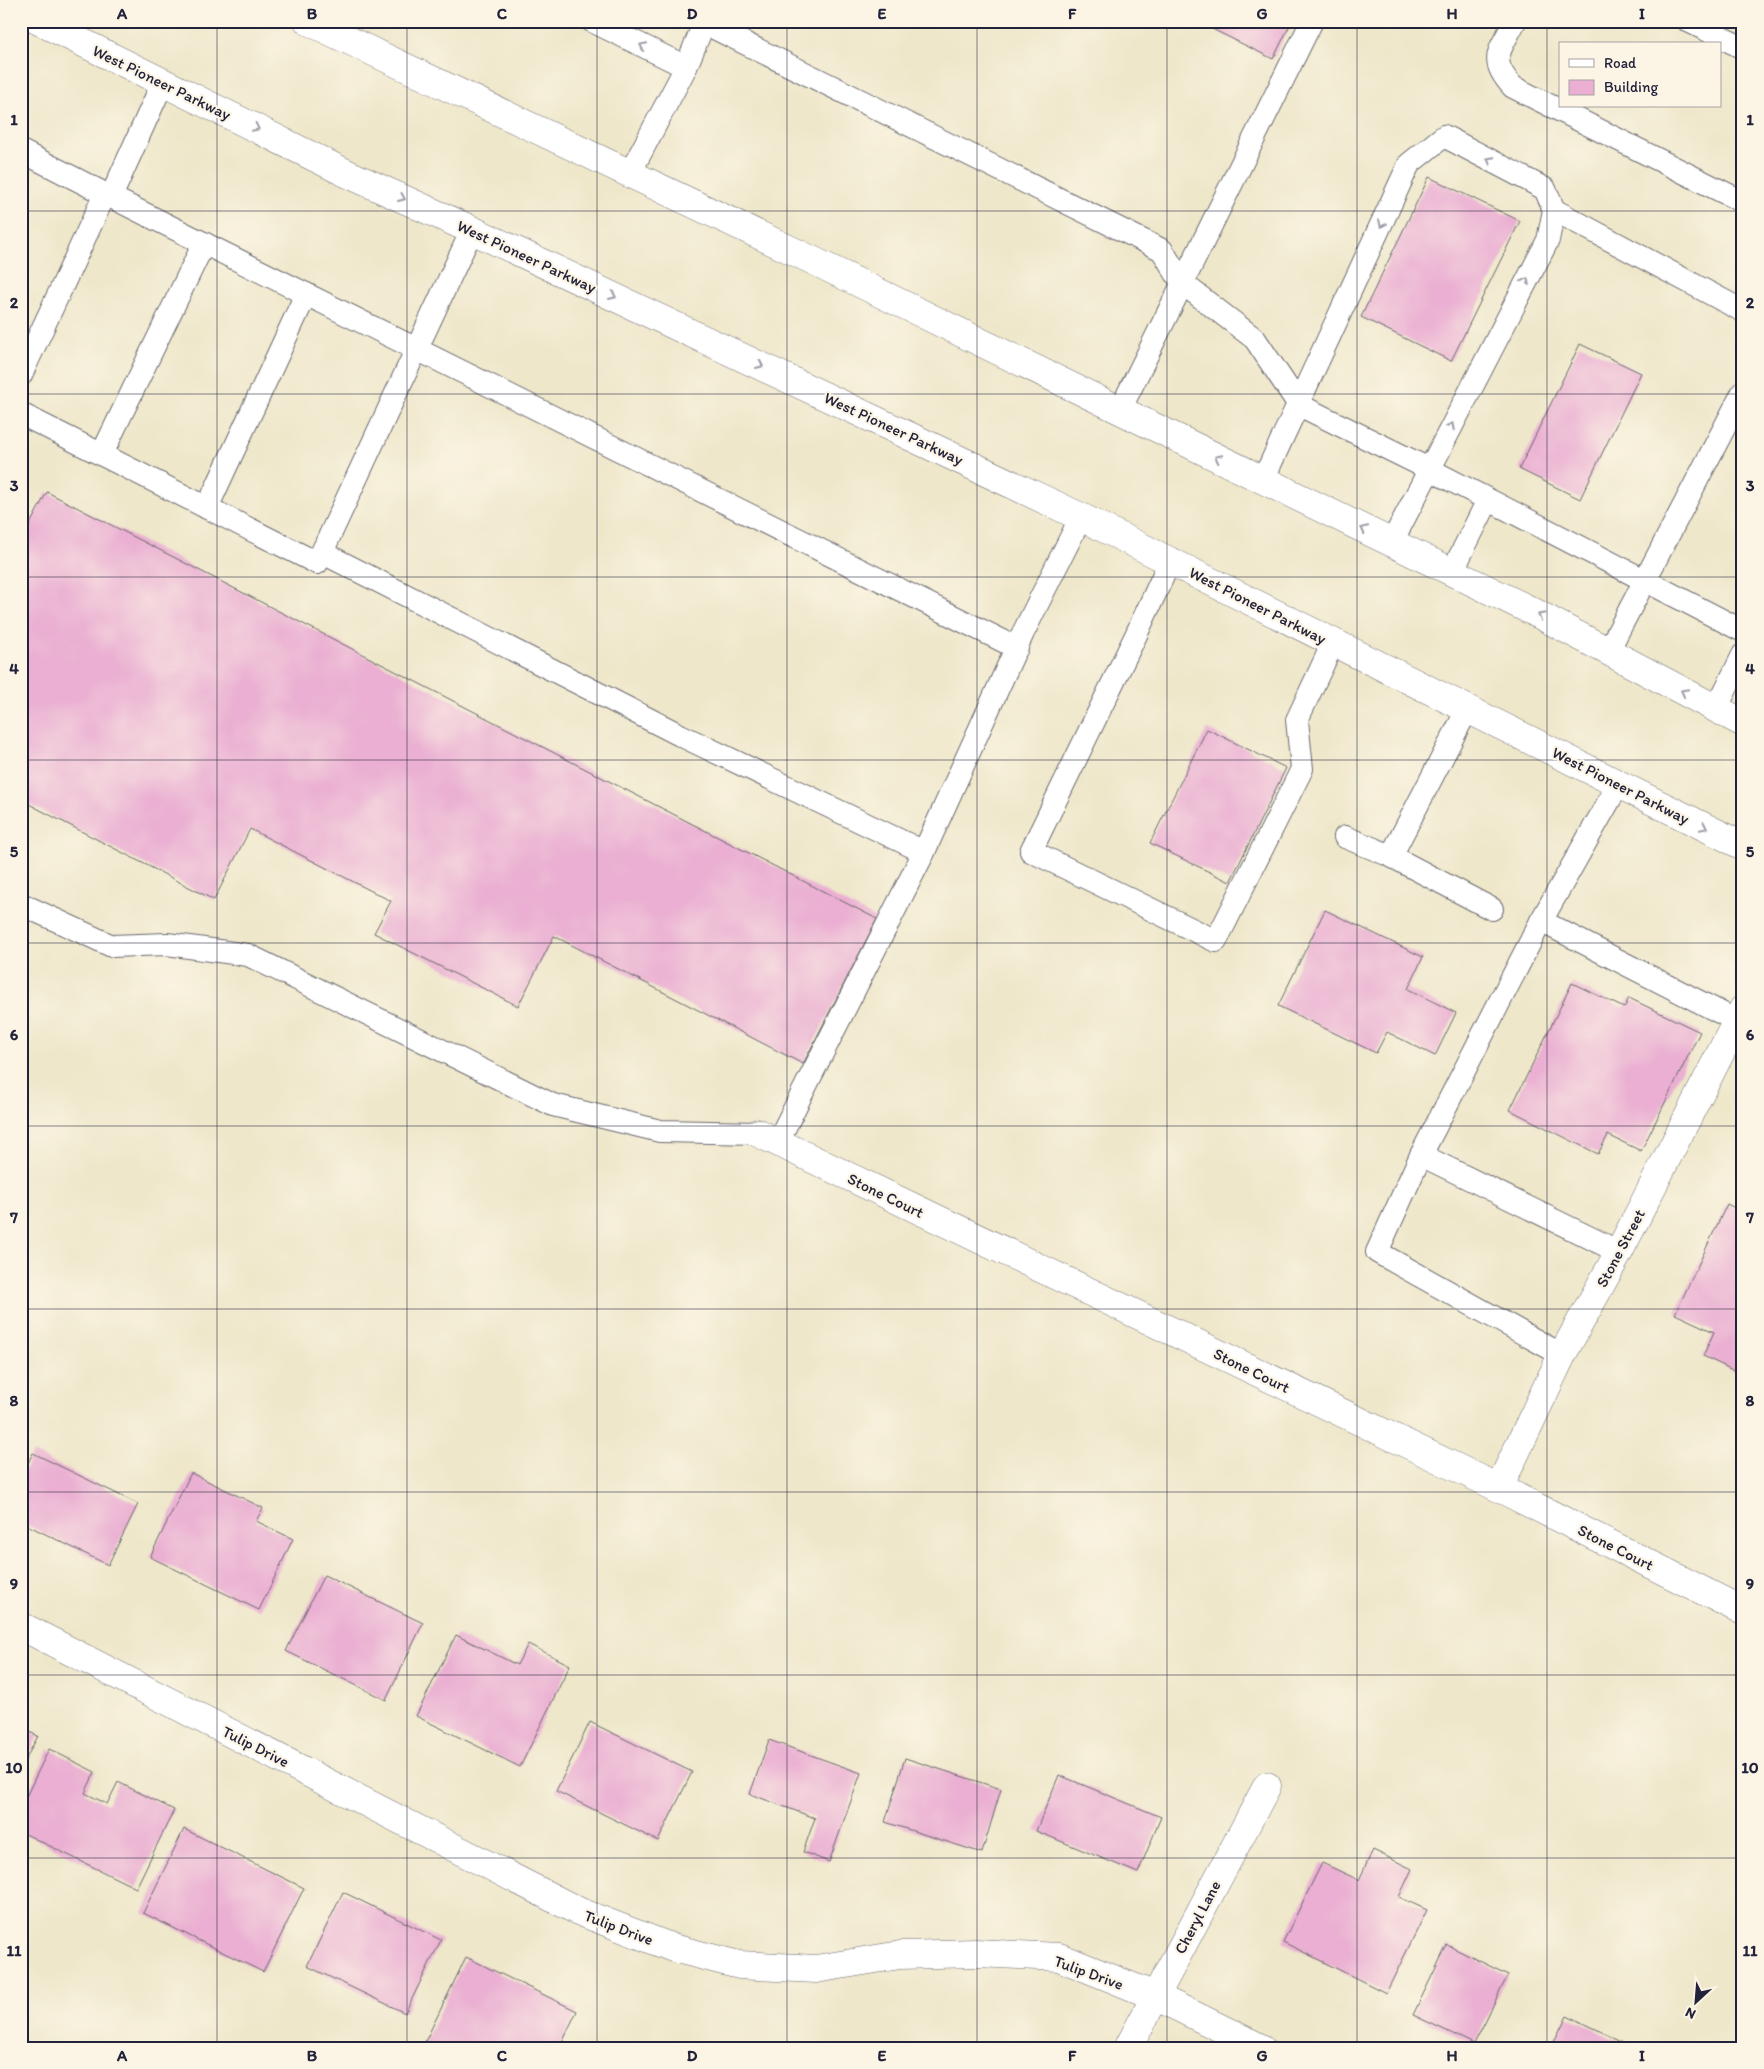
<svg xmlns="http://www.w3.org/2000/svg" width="1764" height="2069" viewBox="0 0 1764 2069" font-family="Itim,sans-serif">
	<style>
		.building { fill: #eaafd2 }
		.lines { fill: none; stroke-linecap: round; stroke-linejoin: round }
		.service-casing { stroke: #69676d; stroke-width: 24 }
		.minor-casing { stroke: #69676d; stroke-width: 29 }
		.primary-casing { stroke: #69676d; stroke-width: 29 }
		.service { stroke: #fff; stroke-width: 22 }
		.minor { stroke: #fff; stroke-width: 28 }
		.primary { stroke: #fff; stroke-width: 28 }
		.oneway { stroke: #9c9ca7 }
		.grid { fill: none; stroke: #22223b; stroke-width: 1; stroke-opacity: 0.55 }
		.labels { text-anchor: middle; stroke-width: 4.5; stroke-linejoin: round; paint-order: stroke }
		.street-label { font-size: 16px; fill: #22223b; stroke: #fcf5e5 }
		.neatline { fill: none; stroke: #22223b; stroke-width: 2 }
		.grid-label { font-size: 16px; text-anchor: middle; font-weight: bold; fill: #22223b }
	</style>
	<rect width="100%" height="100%" fill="#fcf5e5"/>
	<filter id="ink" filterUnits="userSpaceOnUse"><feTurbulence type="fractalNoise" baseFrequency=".02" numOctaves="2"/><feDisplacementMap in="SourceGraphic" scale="10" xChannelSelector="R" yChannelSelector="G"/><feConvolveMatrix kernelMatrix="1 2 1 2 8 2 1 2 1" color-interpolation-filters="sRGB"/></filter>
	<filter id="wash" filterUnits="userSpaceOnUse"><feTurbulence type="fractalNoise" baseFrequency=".0096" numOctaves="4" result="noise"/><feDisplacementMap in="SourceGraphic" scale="20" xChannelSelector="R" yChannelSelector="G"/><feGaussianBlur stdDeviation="1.12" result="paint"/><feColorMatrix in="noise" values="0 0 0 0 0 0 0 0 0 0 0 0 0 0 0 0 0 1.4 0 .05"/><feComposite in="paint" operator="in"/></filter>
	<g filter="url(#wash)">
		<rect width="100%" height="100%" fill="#eee7ca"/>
		<g id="blocks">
			<g class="building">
				<path d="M1196,21H1292L1273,59Z"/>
				<path d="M1429,177L1520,221L1451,361L1361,317Z"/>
				<path d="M1580,344L1641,373L1580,499L1519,469Z"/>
				<path d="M47,492L877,919L803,1064L554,936L518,1006L374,933L391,901L250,829L214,900L21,800V541Z"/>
				<path d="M1207,729L1286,768L1230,882L1150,843Z"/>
				<path d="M1325,910L1423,957L1408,989L1456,1013L1435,1056L1387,1032L1376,1053L1278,1006Z"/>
				<path d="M1572,983L1624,1008L1629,998L1700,1032L1641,1151L1608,1135L1598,1154L1510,1110Z"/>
				<path d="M1727,1204L1743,1212V1375L1703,1356L1714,1332L1675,1314Z"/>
				<path d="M33,1453L138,1504L108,1565L21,1522V1477Z"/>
				<path d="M191,1473L263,1508L256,1521L293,1539L259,1610L150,1557Z"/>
				<path d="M324,1575L423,1623L386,1700L286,1651Z"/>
				<path d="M456,1635L517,1665L528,1644L570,1665L520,1767L416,1716Z"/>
				<path d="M590,1722L692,1772L658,1841L556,1791Z"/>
				<path d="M21,1728L38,1736L21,1768Z"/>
				<path d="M769,1740L861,1773L829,1862L803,1852L815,1818L750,1794Z"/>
				<path d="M49,1749L95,1772L85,1793L107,1804L118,1782L174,1810L136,1888L21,1832V1807Z"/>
				<path d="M905,1758L1001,1789L982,1853L885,1822Z"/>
				<path d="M1059,1775L1161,1817L1138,1873L1036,1831Z"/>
				<path d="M184,1829L304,1888L263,1972L143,1913Z"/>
				<path d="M1373,1850L1412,1869L1399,1897L1427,1910L1386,1993L1283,1942L1322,1863L1359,1880Z"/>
				<path d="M343,1892L441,1940L405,2013L307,1966Z"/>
				<path d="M1447,1945L1508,1975L1474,2044L1413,2015Z"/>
				<path d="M466,1957L577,2011L559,2048H422Z"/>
				<path d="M1567,2015L1635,2048H1551Z"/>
				<path d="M21,2039L38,2048H21Z"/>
			</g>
		</g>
	</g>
	<g filter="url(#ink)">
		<use href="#blocks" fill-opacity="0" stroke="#69676d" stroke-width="1"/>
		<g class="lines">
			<g class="service-casing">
				<g id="service">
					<path d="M592,21L686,67"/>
					<path d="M1515,21C1500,51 1487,59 1513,87L1743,202"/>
					<path d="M1688,21L1743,48"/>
					<path d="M704,23L1162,250L1182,283L1255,339L1299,405L1429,469L1743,631"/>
					<path d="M163,82L111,197L1017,648"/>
					<path d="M21,151L111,197"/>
					<path d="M630,173L686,67L705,21"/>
					<path d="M1554,210L1743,311"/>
					<path d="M21,375L105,194"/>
					<path d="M1120,410L1312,21"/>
					<path d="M21,414L317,563L472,230"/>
					<path d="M102,454L204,243"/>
					<path d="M1263,480L1409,164L1444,136L1545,189L1554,210L1548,240L1392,542"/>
					<path d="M207,508L306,294"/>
					<path d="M323,553L680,735L924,852L1023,633L1081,517"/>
					<path d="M1170,561L1136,635L1031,851L1216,941L1302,769L1297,720L1333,643"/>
					<path d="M1452,572L1488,500"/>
					<path d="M1608,651L1743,392"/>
					<path d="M1716,709L1743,655"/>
					<path d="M1618,785L1541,921L1421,1155L1619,1252"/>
					<path d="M1345,837L1391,856L1467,710"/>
					<path d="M1391,856L1492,909"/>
					<path d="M21,904L112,946L167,944L248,955L553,1105L660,1131L758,1133"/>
					<path d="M1541,921L1737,1021"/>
					<path d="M777,1143L924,852"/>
					<path d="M1421,1155L1377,1252L1562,1355"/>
				</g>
			</g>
			<g class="minor-casing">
				<g id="minor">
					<path d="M758,1133L1499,1488L1743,1611"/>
					<path d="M1499,1488L1562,1355L1619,1252L1743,1009"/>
					<path d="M21,1626L578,1911L673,1948L739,1965L816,1969L900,1955L976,1953L1059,1957L1155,1996L1261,2048"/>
					<path d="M1128,2048L1267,1786"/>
				</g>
			</g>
			<g class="primary-casing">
				<g id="primary">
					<path d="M39,21L346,173L472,230L1081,517L1743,846"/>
					<path d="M308,21L814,261L1534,612L1743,723"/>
				</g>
			</g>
			<use href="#service" class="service"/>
			<use href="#minor" class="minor"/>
			<use href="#primary" class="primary"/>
		</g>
		<defs><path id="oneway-chevron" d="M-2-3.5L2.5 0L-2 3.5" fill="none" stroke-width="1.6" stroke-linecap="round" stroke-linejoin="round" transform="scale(1.25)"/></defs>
		<g class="oneway">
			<use href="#oneway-chevron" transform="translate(643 46) rotate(-154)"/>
			<use href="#oneway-chevron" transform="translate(256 128) rotate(26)"/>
			<use href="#oneway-chevron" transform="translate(1490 160) rotate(-152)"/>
			<use href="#oneway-chevron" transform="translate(402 198) rotate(24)"/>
			<use href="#oneway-chevron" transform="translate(1382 224) rotate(115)"/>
			<use href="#oneway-chevron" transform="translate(1526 281) rotate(-63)"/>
			<use href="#oneway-chevron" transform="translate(613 296) rotate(25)"/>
			<use href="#oneway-chevron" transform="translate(760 365) rotate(25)"/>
			<use href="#oneway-chevron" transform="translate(1451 426) rotate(-63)"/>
			<use href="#oneway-chevron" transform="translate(1218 458) rotate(-154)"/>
			<use href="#oneway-chevron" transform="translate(1364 529) rotate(-154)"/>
			<use href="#oneway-chevron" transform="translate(1541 616) rotate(-152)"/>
			<use href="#oneway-chevron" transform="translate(1684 692) rotate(-152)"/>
			<use href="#oneway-chevron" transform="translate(1704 827) rotate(26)"/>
		</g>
	</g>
	<path class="grid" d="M217,21V2048M407,21V2048M597,21V2048M787,21V2048M977,21V2048M1167,21V2048M1357,21V2048M1547,21V2048M21,211H1743M21,394H1743M21,577H1743M21,760H1743M21,943H1743M21,1126H1743M21,1309H1743M21,1492H1743M21,1675H1743M21,1858H1743"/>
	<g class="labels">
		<g class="street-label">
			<text transform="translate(162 82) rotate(26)" y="6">West Pioneer Parkway</text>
			<text transform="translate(527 256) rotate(25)" y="6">West Pioneer Parkway</text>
			<text transform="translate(894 428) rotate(25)" y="6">West Pioneer Parkway</text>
			<text transform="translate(1258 605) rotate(27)" y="6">West Pioneer Parkway</text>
			<text transform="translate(1621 785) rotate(27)" y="6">West Pioneer Parkway</text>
			<text transform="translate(886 1195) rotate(26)" y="6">Stone Court</text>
			<text transform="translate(1620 1248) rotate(-62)" y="6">Stone Street</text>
			<text transform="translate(1252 1370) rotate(26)" y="6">Stone Court</text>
			<text transform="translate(1616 1547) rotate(27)" y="6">Stone Court</text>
			<text transform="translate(256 1746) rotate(27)" y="6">Tulip Drive</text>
			<text transform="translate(1197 1917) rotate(-62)" y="6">Cheryl Lane</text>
			<text transform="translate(619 1927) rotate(21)" y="6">Tulip Drive</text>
			<text transform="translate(1089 1972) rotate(20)" y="6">Tulip Drive</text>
		</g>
	</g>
	<rect width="1764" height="2069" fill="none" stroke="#fcf5e5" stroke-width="55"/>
	<rect x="1559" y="42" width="162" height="65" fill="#fcf5e5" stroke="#a5a1a1"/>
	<rect x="1569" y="59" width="25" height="8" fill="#ffffff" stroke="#a5a1a1"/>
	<text x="1604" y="68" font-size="15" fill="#22223b">Road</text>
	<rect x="1569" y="80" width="25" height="15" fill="#eaafd2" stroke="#a5a1a1"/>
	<text x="1604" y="92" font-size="15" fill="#22223b">Building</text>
	<g transform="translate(1696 2002) rotate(206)" stroke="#fcf5e5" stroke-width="4" paint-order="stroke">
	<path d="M0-4L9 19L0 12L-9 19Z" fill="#22223b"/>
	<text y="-8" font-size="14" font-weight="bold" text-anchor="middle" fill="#22223b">N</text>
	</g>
	<rect x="28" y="28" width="1708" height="2014" class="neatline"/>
	<g class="grid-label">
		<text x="122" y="19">A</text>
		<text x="312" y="19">B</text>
		<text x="502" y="19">C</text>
		<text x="692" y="19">D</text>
		<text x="882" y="19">E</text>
		<text x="1072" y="19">F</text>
		<text x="1262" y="19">G</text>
		<text x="1452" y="19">H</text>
		<text x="1642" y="19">I</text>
		<text x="14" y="125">1</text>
		<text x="1750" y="125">1</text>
		<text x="14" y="308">2</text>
		<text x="1750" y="308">2</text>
		<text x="14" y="491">3</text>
		<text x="1750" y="491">3</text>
		<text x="14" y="674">4</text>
		<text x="1750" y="674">4</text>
		<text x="14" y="857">5</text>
		<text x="1750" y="857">5</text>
		<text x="14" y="1040">6</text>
		<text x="1750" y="1040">6</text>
		<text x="14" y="1223">7</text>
		<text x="1750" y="1223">7</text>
		<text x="14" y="1406">8</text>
		<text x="1750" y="1406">8</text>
		<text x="14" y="1589">9</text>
		<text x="1750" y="1589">9</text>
		<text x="14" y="1773">10</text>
		<text x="1750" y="1773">10</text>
		<text x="14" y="1956">11</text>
		<text x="1750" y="1956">11</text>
		<text x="122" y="2061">A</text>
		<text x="312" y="2061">B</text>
		<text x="502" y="2061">C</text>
		<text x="692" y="2061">D</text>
		<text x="882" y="2061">E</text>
		<text x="1072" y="2061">F</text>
		<text x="1262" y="2061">G</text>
		<text x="1452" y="2061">H</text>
		<text x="1642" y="2061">I</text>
	</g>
</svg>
